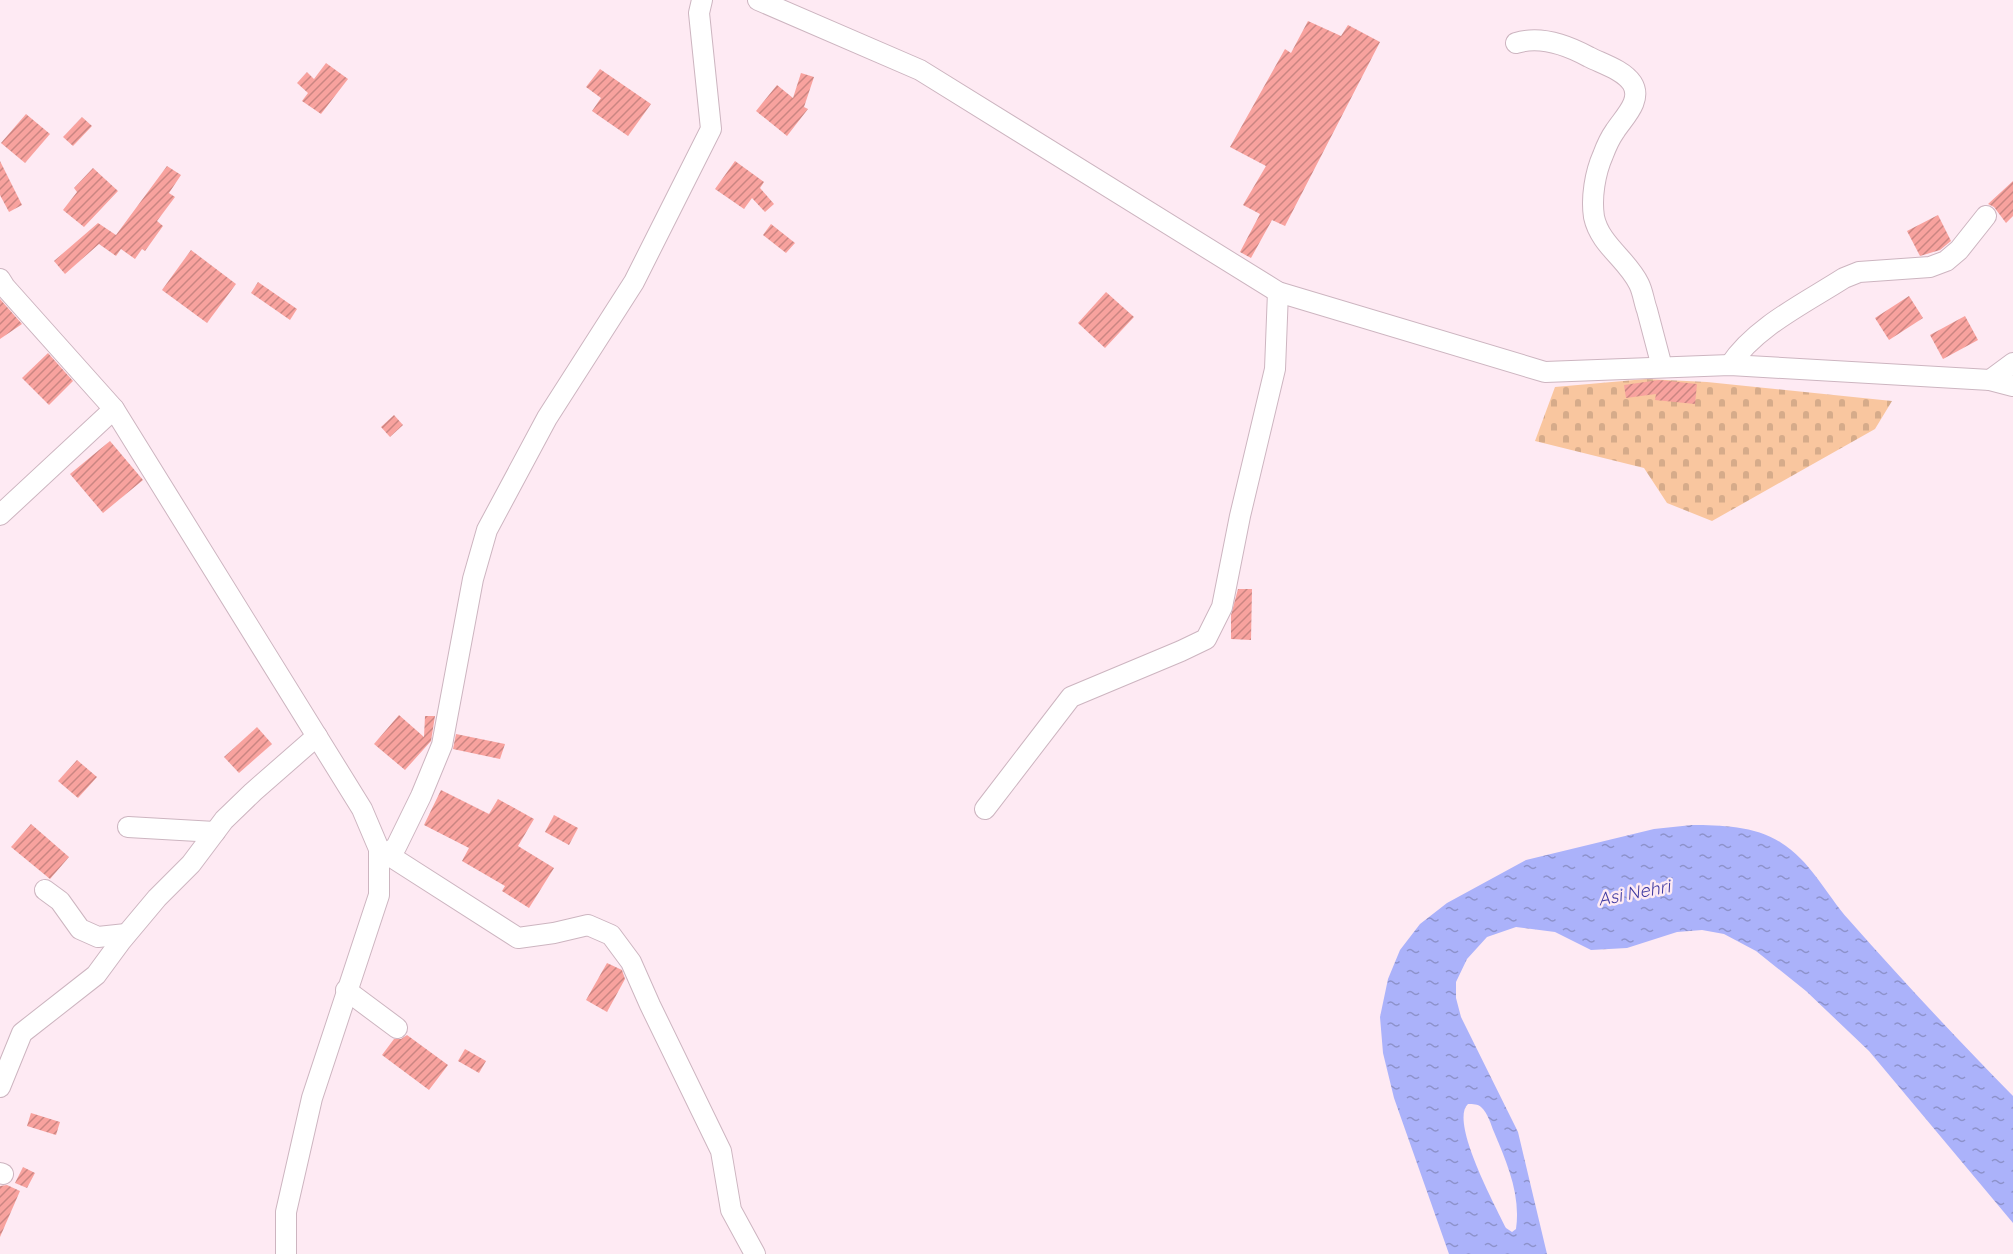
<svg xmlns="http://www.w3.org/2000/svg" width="2013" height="1254" viewBox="0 0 2013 1254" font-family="Quicksand,sans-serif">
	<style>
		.cemetery { fill: url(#cemetery-stones) }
		.water { fill: url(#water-ripples); fill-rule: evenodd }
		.building { fill: url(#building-hatch) }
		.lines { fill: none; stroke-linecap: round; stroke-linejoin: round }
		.minor-casing { stroke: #cdb5c0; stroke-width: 22 }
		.minor { stroke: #fff; stroke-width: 20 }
		.labels { text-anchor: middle; stroke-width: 5; stroke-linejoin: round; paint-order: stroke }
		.water-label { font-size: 18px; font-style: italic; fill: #403ba1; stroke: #feeaf3 }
	</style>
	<defs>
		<pattern id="cemetery-stones" width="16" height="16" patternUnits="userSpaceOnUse" patternTransform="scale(1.5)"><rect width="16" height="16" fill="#f9c69f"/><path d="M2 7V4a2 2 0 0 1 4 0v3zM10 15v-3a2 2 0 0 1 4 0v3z" fill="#d6ab8a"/></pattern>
		<pattern id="water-ripples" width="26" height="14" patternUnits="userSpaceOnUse" patternTransform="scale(1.5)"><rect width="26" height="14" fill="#abb2fa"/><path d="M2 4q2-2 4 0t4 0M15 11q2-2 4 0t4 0" fill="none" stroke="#8d92cb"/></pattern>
		<pattern id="building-hatch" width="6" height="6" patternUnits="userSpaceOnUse" patternTransform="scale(1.5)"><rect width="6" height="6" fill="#f8a29e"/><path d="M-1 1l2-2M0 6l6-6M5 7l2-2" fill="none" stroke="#ca8582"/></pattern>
	</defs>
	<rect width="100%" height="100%" fill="#feeaf3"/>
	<path class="cemetery" d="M1646,379L1707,382L1892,401L1875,429L1712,521L1667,503L1644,468L1535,441L1555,387Z"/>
	<path class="water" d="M1692,825C1720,825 1755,826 1780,842C1811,861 1825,893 1849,920C1902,980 1957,1039 2013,1096V1223L1869,1051L1806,991L1756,951L1724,934L1702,930L1677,932L1627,948L1591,950L1555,932L1516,927L1487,937L1467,959L1456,982V998L1461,1017L1518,1132L1547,1254H1449L1394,1098L1383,1053L1380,1017L1388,979L1400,950L1420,924L1447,903L1526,860L1654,829ZM1468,1104C1473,1104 1478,1104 1481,1107C1488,1113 1491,1125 1494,1132C1507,1163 1521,1195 1516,1229L1512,1232L1506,1228C1496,1207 1449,1121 1468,1104Z"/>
	<g class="building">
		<path d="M1308,21L1341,36L1348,25L1380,42L1285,226L1272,220L1251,258L1240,252L1260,214L1243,205L1266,166L1230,147L1285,49L1291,53Z"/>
		<path d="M326,63L348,79L321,114L302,101L308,93L297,83L307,72L314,79Z"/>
		<path d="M600,69L651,104L628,136L592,111L601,98L586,87Z"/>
		<path d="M801,73L814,77L804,107L808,109L787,136L756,111L777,85L793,98Z"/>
		<path d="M26,114L50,134L25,163L1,143Z"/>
		<path d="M82,117L92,126L73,146L63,137Z"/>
		<path d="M0,161L22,205L9,212L0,195Z"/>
		<path d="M735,161L764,182L760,188L774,204L765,212L752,198L744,209L715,189Z"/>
		<path d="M167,166L181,175L169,193L175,197L157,221L163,226L145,251L142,249L135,259L121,249L116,256L99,244L65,274L54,261L98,223L116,235Z"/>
		<path d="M93,168L118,191L84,227L63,210L77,192L74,188Z"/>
		<path d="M2013,181V216L2006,223L1994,207L1988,204Z"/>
		<path d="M1938,215L1951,241L1940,250L1920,256L1907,231Z"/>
		<path d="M771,224L795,243L786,253L763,235Z"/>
		<path d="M191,250L236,284L207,323L162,290Z"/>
		<path d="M258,282L297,309L290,320L251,293Z"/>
		<path d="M1106,292L1134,317L1105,348L1078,323Z"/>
		<path d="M1909,296L1923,318L1889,340L1875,318Z"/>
		<path d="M0,299L22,324L0,339Z"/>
		<path d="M1965,316L1978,340L1943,359L1930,335Z"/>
		<path d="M48,353L73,381L49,405L22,378Z"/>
		<path d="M1659,380L1697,384L1695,404L1655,400L1656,394L1626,398L1624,385Z"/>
		<path d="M394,415L403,425L390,437L381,427Z"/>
		<path d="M110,441L143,480L103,513L70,474Z"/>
		<path d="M1238,589H1252L1251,640L1231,639V615Z"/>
		<path d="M399,715L424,737L425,716H435L431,741L405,770L374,744Z"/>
		<path d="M257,727L272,744L239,773L224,757Z"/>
		<path d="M456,734L505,744L500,759L453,749Z"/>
		<path d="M77,760L97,777L78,798L58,781Z"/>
		<path d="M441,790L489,814L498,799L534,819L518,846L554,868L529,908L502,891L505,886L462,861L469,848L424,825Z"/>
		<path d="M554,815L578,828L569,845L545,832Z"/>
		<path d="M31,824L69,857L50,879L11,847Z"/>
		<path d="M607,963L622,970L625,979L607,1012L586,1000Z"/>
		<path d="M407,1035L448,1065L429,1090L382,1055L394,1039H401Z"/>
		<path d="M465,1049L486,1061L479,1073L458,1061Z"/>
		<path d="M31,1113L60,1122L56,1135L27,1126Z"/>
		<path d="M23,1167L35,1173L27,1188L15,1183Z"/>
		<path d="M7,1185L20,1191L0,1237V1186Z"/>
	</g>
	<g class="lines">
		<g class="minor-casing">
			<g id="minor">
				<path d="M758,0L920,70L1278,292L1545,372L1730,365L1990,380L2013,386"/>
				<path d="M1516,43C1541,35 1567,45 1589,57C1603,64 1623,70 1632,83C1643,100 1624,117 1615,131C1610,138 1606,147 1603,155C1595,173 1591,198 1594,217C1600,245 1627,259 1639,284C1643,292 1644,302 1647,310C1652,329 1657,348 1662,367"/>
				<path d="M0,279L5,287L114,409L362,809L379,849V895L312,1098L286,1212V1254"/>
				<path d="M1730,365C1755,327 1805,303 1844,278L1859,272L1930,267L1946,261L1959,250L1986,216"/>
				<path d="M1990,380L2013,363"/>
				<path d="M0,515L114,409"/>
				<path d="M985,809L1071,697L1181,651L1206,639L1222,607L1240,516L1275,369L1278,292"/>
				<path d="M128,827L215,832"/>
				<path d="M379,849L518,938L554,933L588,925L611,935L631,962L650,1005L721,1151L731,1210L755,1254"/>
				<path d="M386,854L396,847L421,796L442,745L473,579L487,530L547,418L634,282L711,129L699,13L702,0"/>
				<path d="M45,890L60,901L80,929L98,937L126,934"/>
				<path d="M346,990L397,1028"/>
				<path d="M0,1087L22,1033L96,975L121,941L157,898L191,864L224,820L253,792L317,736"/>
				<path d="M0,1173L3,1174"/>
			</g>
		</g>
		<use href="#minor" class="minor"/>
	</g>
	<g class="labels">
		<g class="water-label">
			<text transform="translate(1634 893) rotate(-11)" y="6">Asi Nehri</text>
		</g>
	</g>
</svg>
